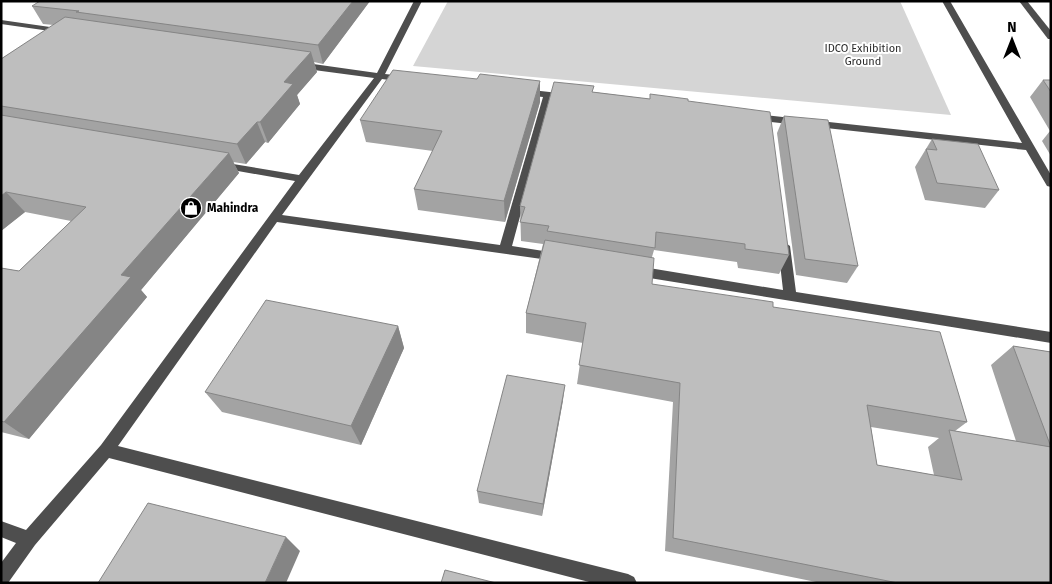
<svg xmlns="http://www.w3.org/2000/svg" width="1052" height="584" viewBox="0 0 1052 584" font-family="'Fira Sans',sans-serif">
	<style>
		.green { fill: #d5d5d5 }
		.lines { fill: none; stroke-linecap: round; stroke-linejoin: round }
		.minor { fill: #4e4e4e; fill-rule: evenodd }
		.wall { fill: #a3a3a3; fill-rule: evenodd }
		.shaded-wall { fill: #858585 }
		.building { fill: #bebebe; stroke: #858585 }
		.labels { text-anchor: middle; stroke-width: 4; stroke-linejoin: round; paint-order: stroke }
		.far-park-label { font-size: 11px; fill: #2c2c2c; stroke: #fff }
		.poi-label { font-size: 12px; font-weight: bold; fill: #000; stroke: #fff; text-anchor: start }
	</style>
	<rect width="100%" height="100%" fill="#fff"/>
	<path class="green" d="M448,1H900L951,115L413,66Z"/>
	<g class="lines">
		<g class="minor">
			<path d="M414,1H422L385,74L403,76L407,79L403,82L382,79L282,215L500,245L543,97L523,95L518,92L523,89L567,94L570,95V99L552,98L512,246L556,253L562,257L560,260L556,261L277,222L118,446L628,574L634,577L637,583H593L109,458L35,545L8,583H1V563L16,543L1,537V521L26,530L101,445L295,181L221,168L216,165L217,163L221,162L299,175L374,78L299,68L295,65L299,62L377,73Z"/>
			<path d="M942,1H950L1051,175V187L1047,186L1026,150L754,120L749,117L754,114L1022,143Z"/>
			<path d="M1019,1H1027L1051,31V39H1048Z"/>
			<path d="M1,20L64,29L68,31L64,33L1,24Z"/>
			<path d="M784,242L790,246L796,292L1051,332V343L637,276L633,274L631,271L633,268L637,266L783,290L778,246Z"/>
		</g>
	</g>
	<g class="wall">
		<path d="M370,1L323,64L314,62L317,72L297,95L300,104L268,143L265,142L246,164L233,162L239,173L141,290L147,297L29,439L1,432V268L19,271L71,221L25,212L1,231V59L54,25L43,24L32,6Z"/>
		<path d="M477,79L540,81V102L505,222L418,210L414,189L433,151L366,142L360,120Z"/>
		<path d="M1043,80H1051V156L1042,141L1050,131L1030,97Z"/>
		<path d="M593,92L649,99L688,101L789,255L779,274L738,268L737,262L654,250L652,257V284L773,307L967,422L955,431L1016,441L991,365L1013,346L1051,352V583H821L665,551L673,402L577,384L583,343L526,333V313L543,244L521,241L520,206ZM871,427L939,438L928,447L934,475L877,465Z"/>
		<path d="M784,116L858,266L847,283L796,275L777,133Z"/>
		<path d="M932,139L999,190L985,208L925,200L915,167Z"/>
		<path d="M398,326L404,348L361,445L222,412L205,392Z"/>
		<path d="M563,400L542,516L479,503L477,491Z"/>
	</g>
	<g class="shaded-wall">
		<path d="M353,1H370L323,64L318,45Z"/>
		<path d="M311,52L317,72L297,95L300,104L268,143L260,122L284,82Z"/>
		<path d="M540,81V102L505,222L504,201Z"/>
		<path d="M257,122L265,142L246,164L237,144Z"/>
		<path d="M229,153L239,173L141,290L147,297L29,439L4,422L121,275Z"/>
		<path d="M6,192L25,212L1,231V196Z"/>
		<path d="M398,326L404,348L361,445L351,426Z"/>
		<path d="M565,385L563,400L542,516L543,504Z"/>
		<path d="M286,537L300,551L286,583H265Z"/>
	</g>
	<g class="building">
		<path d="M40,1H353L318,45L76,12L79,11L32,6Z"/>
		<path d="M65,17L311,52L284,82L293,84L260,122H257L237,144L1,106V59Z"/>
		<path d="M393,70L477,79L480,74L540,81L504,201L414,189L442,131L360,120Z"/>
		<path d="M1043,80H1051V92Z"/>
		<path d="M554,82L594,86L592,92L650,99V94L688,99V101L770,112L789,255L745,249V244L656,232L655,248L547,231L549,226L520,222L525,207L520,206Z"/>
		<path d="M1,115L229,153L121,275L131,277L4,422L1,421V268L19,271L86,207L6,192L1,196Z"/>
		<path d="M784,116L828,120L858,266L805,259Z"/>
		<path d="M932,139L978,144L999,190L937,183L926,149L937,150Z"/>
		<path d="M545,240L654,258L652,284L773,302V307L940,332L967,422L867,405L877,465L962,480L949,430L1051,447V583H898L673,538L680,383L579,365L586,323L526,313Z"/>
		<path d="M266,300L398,326L351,426L205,392Z"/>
		<path d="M1013,346L1051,352V447Z"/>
		<path d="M507,375L565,385L543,504L477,491Z"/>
		<path d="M148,503L286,537L265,583H98Z"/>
		<path d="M445,570L496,583H441Z"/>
	</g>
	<defs>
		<g id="shop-disc" transform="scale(1.125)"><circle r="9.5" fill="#000" stroke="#fff"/><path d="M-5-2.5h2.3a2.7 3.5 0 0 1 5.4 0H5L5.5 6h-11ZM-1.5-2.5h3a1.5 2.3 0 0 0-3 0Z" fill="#fff"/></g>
	</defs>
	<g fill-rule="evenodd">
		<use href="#shop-disc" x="191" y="208"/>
	</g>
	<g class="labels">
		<g class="far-park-label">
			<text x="863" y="52">IDCO Exhibition<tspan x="863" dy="13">Ground</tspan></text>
		</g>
		<g class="poi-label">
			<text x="207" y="212">Mahindra</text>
		</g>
	</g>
	<rect width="1052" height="584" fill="none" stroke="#000000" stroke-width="5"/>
	<g transform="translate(1012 40)" stroke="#ffffff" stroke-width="4" paint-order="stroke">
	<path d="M0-4L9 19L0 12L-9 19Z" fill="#000000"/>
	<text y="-8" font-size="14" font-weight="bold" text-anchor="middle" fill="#000000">N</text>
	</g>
</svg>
